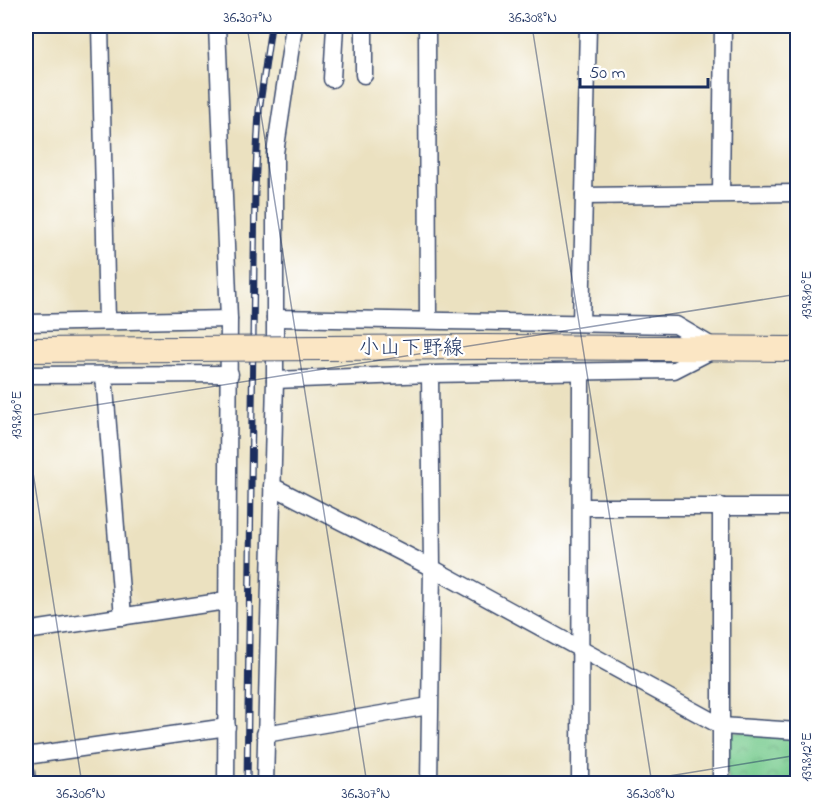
<svg xmlns="http://www.w3.org/2000/svg" width="823" height="809" viewBox="0 0 823 809" font-family="'Indie Flower','Klee One',sans-serif">
	<style>
		.park { fill: url(#park-crowns); stroke: #497d76; stroke-width: 1.5 }
		.lines { fill: none; stroke-linecap: round; stroke-linejoin: round }
		.street-casing { stroke: #3a4a6d; stroke-width: 19 }
		.secondary-casing { stroke: #3a4a6d; stroke-width: 26 }
		.street { stroke: #fff; stroke-width: 16 }
		.secondary { stroke: #fbe6c4; stroke-width: 24 }
		.rail-casing { stroke: #1b2f5e; stroke-width: 7 }
		.rail { stroke: #fff; stroke-width: 4.5; stroke-dasharray: 14; stroke-linecap: butt }
		.secondary-bridge-casing { stroke: #3a4a6d; stroke-width: 26; stroke-linecap: butt }
		.secondary-bridge { stroke: #fbe6c4; stroke-width: 24 }
		.ticks { fill: none; stroke: #1b2f5e; stroke-width: 1.5; stroke-opacity: 0.45 }
		.labels { text-anchor: middle; stroke-width: 4.5; stroke-linejoin: round; paint-order: stroke }
		.street-label { font-size: 21px; fill: #1b2f5e; stroke: #fff }
		.neatline { fill: none; stroke: #1b2f5e; stroke-width: 2 }
		.ticks-label { font-size: 15px; text-anchor: middle; fill: #1b2f5e }
	</style>
	<defs>
		<pattern id="park-crowns" width="20" height="18" patternUnits="userSpaceOnUse" patternTransform="scale(1.5)"><rect width="20" height="18" fill="#77cb8e"/><path d="M2 6a3 3 0 1 1 6 0M12 15a3 3 0 1 1 6 0" fill="none" stroke="#61a577"/></pattern>
	</defs>
	<rect width="100%" height="100%" fill="#fff"/>
	<filter id="ink" filterUnits="userSpaceOnUse"><feTurbulence type="fractalNoise" baseFrequency=".0167" numOctaves="2"/><feDisplacementMap in="SourceGraphic" scale="12" xChannelSelector="R" yChannelSelector="G"/><feConvolveMatrix kernelMatrix="1 2 1 2 8 2 1 2 1" color-interpolation-filters="sRGB"/></filter>
	<filter id="wash" filterUnits="userSpaceOnUse"><feTurbulence type="fractalNoise" baseFrequency=".008" numOctaves="4" result="noise"/><feDisplacementMap in="SourceGraphic" scale="24" xChannelSelector="R" yChannelSelector="G"/><feGaussianBlur stdDeviation="1.35" result="paint"/><feColorMatrix in="noise" values="0 0 0 0 0 0 0 0 0 0 0 0 0 0 0 0 0 1.4 0 .05"/><feComposite in="paint" operator="in"/></filter>
	<g filter="url(#wash)">
		<rect width="100%" height="100%" fill="#ebe1c0"/>
		<path class="park" d="M727,731L797,736V783H727Z"/>
	</g>
	<g filter="url(#ink)">
		<g class="lines">
			<g class="street-casing">
				<g id="street">
					<path d="M100,26L107,321"/>
					<path d="M217,26L229,319L226,784"/>
					<path d="M427,26L428,320"/>
					<path d="M364,75V26"/>
					<path d="M332,79L335,26"/>
					<path d="M721,193L723,26"/>
					<path d="M584,196L798,193"/>
					<path d="M275,318L676,325L715,348"/>
					<path d="M26,323L229,319"/>
					<path d="M581,323L588,26"/>
					<path d="M26,375L230,374"/>
					<path d="M104,375L123,617"/>
					<path d="M275,380L430,374L674,370L711,351"/>
					<path d="M272,486L432,568L721,726L798,731"/>
					<path d="M721,506V784"/>
					<path d="M581,507H798"/>
					<path d="M26,631L226,601"/>
					<path d="M265,734L429,706"/>
					<path d="M26,756L227,727"/>
					<path d="M26,772L27,784"/>
					<path d="M265,784L275,380V153L294,26"/>
					<path d="M429,784L432,568L430,374"/>
					<path d="M580,784L581,372"/>
				</g>
			</g>
			<g class="secondary-casing">
				<path id="secondary" d="M483,347L798,349"/>
			</g>
			<use href="#street" class="street"/>
			<use href="#secondary" class="secondary"/>
			<g class="rail-casing">
				<path id="rail" d="M247,784L255,189L259,111L271,26"/>
			</g>
			<use href="#rail" class="rail"/>
			<g class="secondary-bridge-casing">
				<path id="secondary-bridge" d="M26,350L483,347"/>
			</g>
			<use href="#secondary-bridge" class="secondary-bridge"/>
		</g>
	</g>
	<path class="ticks" d="M247,26L367,784M532,26L652,784M26,416L798,294M26,428L82,784M620,784L798,755"/>
	<g class="labels">
		<g class="street-label">
			<text x="411" y="354">小山下野線</text>
		</g>
	</g>
	<rect width="823" height="809" fill="none" stroke="#fff" stroke-width="66"/>
	<path d="M580 78v9h128v-9" fill="none" stroke="#1b2f5e" stroke-width="3"/>
	<text x="589" y="78" font-size="18" fill="#1b2f5e" stroke="#ffffff" stroke-width="4.5" paint-order="stroke">50 m</text>
	<rect x="33" y="33" width="757" height="743" class="neatline"/>
	<g class="ticks-label">
		<text x="248" y="22">36.307°N</text>
		<text x="533" y="22">36.308°N</text>
		<text transform="translate(806 295) rotate(-90)" y="5">139.810°E</text>
		<text transform="translate(16 415) rotate(-90)" y="5">139.810°E</text>
		<text transform="translate(806 757) rotate(-90)" y="5">139.812°E</text>
		<text x="81" y="798">36.306°N</text>
		<text x="366" y="798">36.307°N</text>
		<text x="651" y="798">36.308°N</text>
	</g>
</svg>
